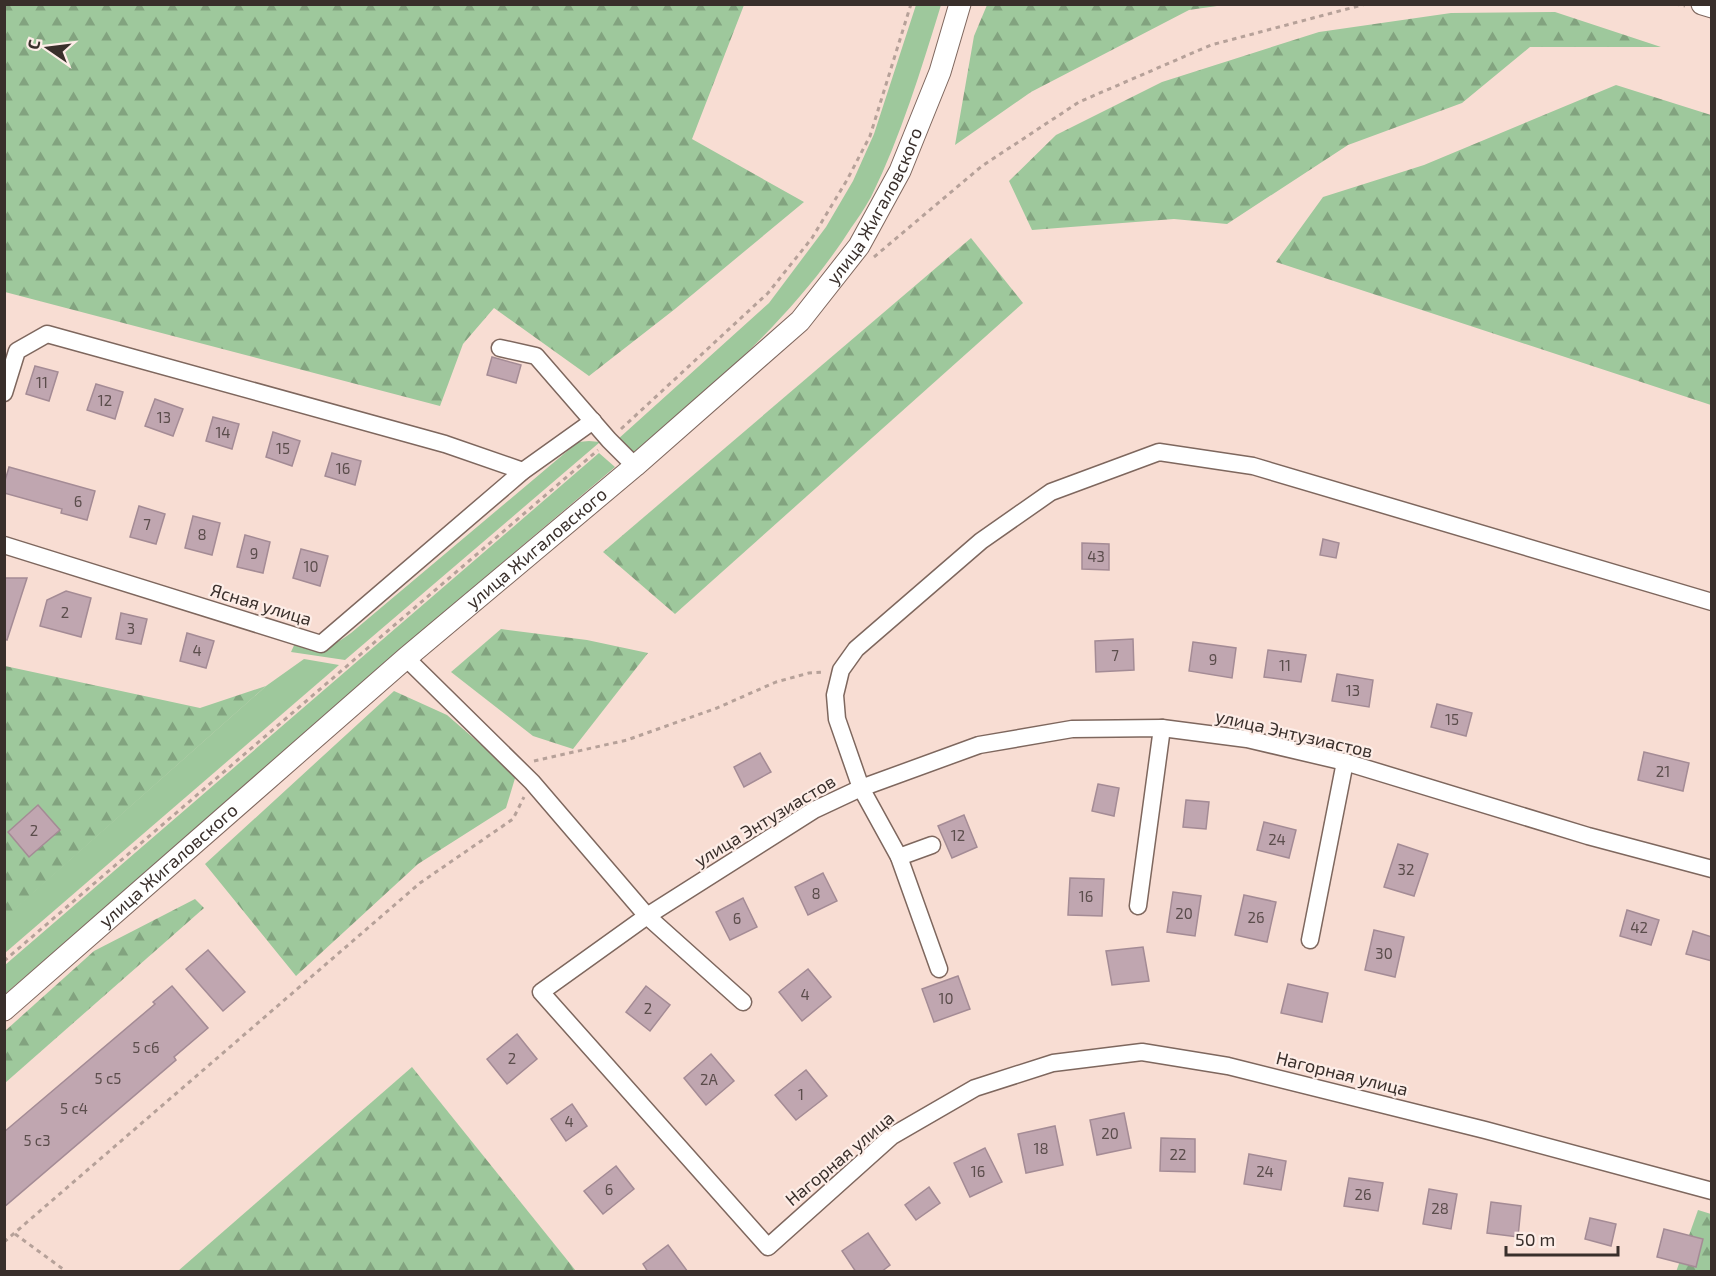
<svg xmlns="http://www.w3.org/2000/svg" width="1716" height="1276" viewBox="0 0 1716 1276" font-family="'Exo 2',sans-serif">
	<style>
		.grass { fill: #9ec89c }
		.forest { fill: url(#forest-firs) }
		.building { fill: #c0a6b0; stroke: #a48b95; stroke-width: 1.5 }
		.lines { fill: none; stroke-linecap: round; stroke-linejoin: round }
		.minor-casing { stroke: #7e675e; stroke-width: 19 }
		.major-casing { stroke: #7e675e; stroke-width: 23 }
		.path { stroke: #b6a199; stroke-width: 3; stroke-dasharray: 4.5 4.5; stroke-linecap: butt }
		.minor { stroke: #fff; stroke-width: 16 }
		.major { stroke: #fff; stroke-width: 21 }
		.labels { text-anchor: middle; stroke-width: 4.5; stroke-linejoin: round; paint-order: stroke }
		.number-label { font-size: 15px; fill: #5b4d4c }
		.street-label { font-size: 18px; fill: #392f2b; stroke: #fdede7 }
	</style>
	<defs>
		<pattern id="forest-firs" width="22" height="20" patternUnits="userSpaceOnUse" patternTransform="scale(1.5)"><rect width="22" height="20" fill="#9ec89c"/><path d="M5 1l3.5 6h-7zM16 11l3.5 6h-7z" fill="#82a37f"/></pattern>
	</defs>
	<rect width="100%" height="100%" fill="#f8ddd3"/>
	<g class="grass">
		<path d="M916,5H941C921,70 901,136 871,197C865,208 858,218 851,228C795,316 714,384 638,453L630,454L617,440L769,303L826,227L853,181L874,134Z"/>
		<path d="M589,441L600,442L345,660L291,652L296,641C324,649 326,651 351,633L578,442Z"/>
		<path d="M599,453L615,467L404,646L153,867L5,994V965Z"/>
		<path d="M304,659L339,665L5,953L4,918L266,686Z"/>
	</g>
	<g class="forest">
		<path d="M4,5H744L692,139L804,202L675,309L589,376L494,308L463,344L440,406L5,292Z"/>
		<path d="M987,5V4L1224,5L1189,10L1031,92L955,145L974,36Z"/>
		<path d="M1555,12L1661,47H1530L1462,103L1348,145L1227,224L1174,219L1032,230L1009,181L1056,135L1162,82L1319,32L1451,13Z"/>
		<path d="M1616,85L1711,115V405L1276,262L1323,197L1424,165Z"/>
		<path d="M971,238L1023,303L675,614L603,552Z"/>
		<path d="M501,629L587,640L648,653L573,749L533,736L451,672Z"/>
		<path d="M5,666L200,708L266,686L5,918Z"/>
		<path d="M394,691L447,715L516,775L506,808L418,864L296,976L205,864Z"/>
		<path d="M195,899L204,908L5,1083V1031L94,951Z"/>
		<path d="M412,1067L576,1271H178Z"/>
		<path d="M1698,1210L1711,1214V1271L1676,1272Z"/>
	</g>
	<g class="building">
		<path d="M492,357L521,365L516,383L487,375Z"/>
		<path d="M35,366L58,372L49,401L26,394Z"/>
		<path d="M96,384L123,392L115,419L87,410Z"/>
		<path d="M155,399L183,409L173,436L145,426Z"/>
		<path d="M213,417L239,424L232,449L206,441Z"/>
		<path d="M273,432L300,441L292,466L266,457Z"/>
		<path d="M332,453L361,461L355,485L325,476Z"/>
		<path d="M9,467L95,491L87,520L61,513L62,509L4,493V484Z"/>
		<path d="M139,506L165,514L156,544L130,537Z"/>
		<path d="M193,516L220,523L212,555L185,548Z"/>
		<path d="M245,535L270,542L263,573L237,567Z"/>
		<path d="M1323,539L1339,543L1336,558L1320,555Z"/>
		<path d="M1082,543L1109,544V570L1082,569Z"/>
		<path d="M301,549L328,556L320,586L293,578Z"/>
		<path d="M4,578H27L7,640L4,639Z"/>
		<path d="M66,591L91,598L81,637L40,626L47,600Z"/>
		<path d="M121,613L147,619L141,644L116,639Z"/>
		<path d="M187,633L214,641L206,668L180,661Z"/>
		<path d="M1133,639L1134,670L1096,672L1095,641Z"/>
		<path d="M1193,642L1236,648L1232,678L1189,671Z"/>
		<path d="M1268,650L1306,655L1301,682L1264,677Z"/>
		<path d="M1337,674L1373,680L1369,707L1332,701Z"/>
		<path d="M1437,704L1472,713L1466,736L1431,727Z"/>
		<path d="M1644,752L1689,763L1683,791L1638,780Z"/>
		<path d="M760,753L771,772L744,787L734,767Z"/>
		<path d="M1098,784L1119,788L1114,816L1092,811Z"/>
		<path d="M1186,800L1209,802L1206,829L1183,827Z"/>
		<path d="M38,805L60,830L29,857L8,832Z"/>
		<path d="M964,815L977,847L952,858L938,826Z"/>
		<path d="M1264,822L1296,830L1289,858L1257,850Z"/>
		<path d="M1398,844L1428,854L1414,896L1384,887Z"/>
		<path d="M823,873L837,901L808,915L795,887Z"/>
		<path d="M1070,878L1104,879L1102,916L1068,915Z"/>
		<path d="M1173,892L1201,896L1195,936L1167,932Z"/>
		<path d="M1244,895L1276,902L1267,942L1235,935Z"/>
		<path d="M743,898L757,927L730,940L716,912Z"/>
		<path d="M1627,910L1659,920L1651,945L1620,936Z"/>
		<path d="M1374,930L1404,937L1395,977L1365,970Z"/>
		<path d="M1693,931L1712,937V961L1686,954Z"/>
		<path d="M1143,947L1149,981L1112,985L1106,951Z"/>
		<path d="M208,950L245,992L223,1011L186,969Z"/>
		<path d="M808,969L831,997L802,1021L779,992Z"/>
		<path d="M958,976L970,1009L934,1022L922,989Z"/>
		<path d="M1288,984L1328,993L1322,1022L1281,1013Z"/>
		<path d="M172,986L208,1028L174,1057L176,1060L4,1207V1132L155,1004L153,1002Z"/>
		<path d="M646,986L670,1005L650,1031L626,1012Z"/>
		<path d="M517,1034L537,1059L507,1084L487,1059Z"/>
		<path d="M711,1054L734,1081L706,1105L684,1078Z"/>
		<path d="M806,1070L827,1096L796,1120L775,1095Z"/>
		<path d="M572,1104L587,1126L566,1141L551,1119Z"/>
		<path d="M1124,1113L1131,1148L1097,1155L1090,1120Z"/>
		<path d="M1055,1126L1063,1165L1026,1173L1018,1134Z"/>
		<path d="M1161,1138L1195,1139V1172L1160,1171Z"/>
		<path d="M985,1148L1002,1182L970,1197L954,1163Z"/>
		<path d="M1249,1154L1286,1161L1281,1190L1244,1184Z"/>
		<path d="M616,1166L634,1189L603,1214L584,1191Z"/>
		<path d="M1349,1178L1383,1183L1378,1211L1344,1206Z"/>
		<path d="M929,1187L940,1203L916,1220L905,1205Z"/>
		<path d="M1429,1189L1457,1194L1451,1229L1423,1224Z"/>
		<path d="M1491,1202L1521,1206L1518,1237L1487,1233Z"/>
		<path d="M1590,1218L1616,1224L1611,1246L1585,1239Z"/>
		<path d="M1664,1229L1703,1239L1696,1267L1657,1257Z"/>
		<path d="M868,1233L890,1265L881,1272H856L842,1251Z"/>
		<path d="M668,1245L688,1272H648L643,1264Z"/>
	</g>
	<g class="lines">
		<g class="minor-casing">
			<g id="minor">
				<path d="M500,348L536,356L609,440L635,466"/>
				<path d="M4,393L17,351L47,334L445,444L523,471"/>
				<path d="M4,545L321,644L523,471L593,421"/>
				<path d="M406,658L532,782L647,916L743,1002"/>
				<path d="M899,857L932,845"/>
				<path d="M1712,869L1588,836L1345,762L1247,739L1162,728L1072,729L979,745L861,788L814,810L647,916L541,992L768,1247L892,1136L975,1088L1053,1063L1142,1052L1228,1066L1485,1130L1712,1191"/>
				<path d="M1138,906L1162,728"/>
				<path d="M1310,940L1345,762"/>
				<path d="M939,969L899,857L861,788L837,719L835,695L841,670L856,649L981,541L1051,492L1159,452L1253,466L1712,602"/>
			</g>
		</g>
		<g class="major-casing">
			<g id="major">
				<path d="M1702,4L1712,7"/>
				<path id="s1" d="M4,1010L406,658L635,466L800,321L859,246L900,171L940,72L960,4"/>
			</g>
		</g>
		<g class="path">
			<path d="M1675,4L1685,6"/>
			<path d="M874,257L982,166L1079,102L1211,45L1366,4"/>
			<path d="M621,429L768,293L812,238L847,180L870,136L911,4"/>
			<path d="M534,761L627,740L717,708L776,682L809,673L825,672"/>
			<path d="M4,961L598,450"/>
			<path d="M15,1234L67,1272"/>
			<path d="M4,1242L420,883L513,819L524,797"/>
		</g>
		<use href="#minor" class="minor"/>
		<use href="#major" class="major"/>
	</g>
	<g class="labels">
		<g class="number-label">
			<text x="42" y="388">11</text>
			<text x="105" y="406">12</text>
			<text x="164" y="423">13</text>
			<text x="223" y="438">14</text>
			<text x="283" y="454">15</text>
			<text x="343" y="474">16</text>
			<text x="78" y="507">6</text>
			<text x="147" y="530">7</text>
			<text x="202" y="540">8</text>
			<text x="254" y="559">9</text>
			<text x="1096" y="562">43</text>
			<text x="311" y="572">10</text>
			<text x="65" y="618">2</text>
			<text x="131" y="634">3</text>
			<text x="197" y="656">4</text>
			<text x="1115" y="661">7</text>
			<text x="1213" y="665">9</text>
			<text x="1285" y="671">11</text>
			<text x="1353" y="696">13</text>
			<text x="1452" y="725">15</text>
			<text x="1663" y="777">21</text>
			<text x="34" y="836">2</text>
			<text x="958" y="841">12</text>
			<text x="1277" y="845">24</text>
			<text x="1406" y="875">32</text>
			<text x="816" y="899">8</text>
			<text x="1086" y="902">16</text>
			<text x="1184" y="919">20</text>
			<text x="1256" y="923">26</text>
			<text x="737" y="924">6</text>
			<text x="1639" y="933">42</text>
			<text x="1384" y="959">30</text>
			<text x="805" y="1000">4</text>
			<text x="946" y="1004">10</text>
			<text x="648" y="1014">2</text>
			<text x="146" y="1053">5 с6</text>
			<text x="512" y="1064">2</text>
			<text x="108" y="1084">5 с5</text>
			<text x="709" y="1085">2А</text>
			<text x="801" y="1100">1</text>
			<text x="74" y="1114">5 с4</text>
			<text x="569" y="1127">4</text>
			<text x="1110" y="1139">20</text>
			<text x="37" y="1146">5 с3</text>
			<text x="1041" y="1154">18</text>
			<text x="1178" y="1160">22</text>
			<text x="978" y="1177">16</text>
			<text x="1265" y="1177">24</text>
			<text x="609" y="1195">6</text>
			<text x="1363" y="1200">26</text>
			<text x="1440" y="1214">28</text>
		</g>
		<g class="street-label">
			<text dy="6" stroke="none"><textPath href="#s1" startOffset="1191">улица Жигаловского</textPath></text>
			<text dy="6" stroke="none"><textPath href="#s1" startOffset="705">улица Жигаловского</textPath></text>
			<text transform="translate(261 605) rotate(17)" y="6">Ясная улица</text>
			<text transform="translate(1294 734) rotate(13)" y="6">улица Энтузиастов</text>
			<text transform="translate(765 821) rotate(-31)" y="6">улица Энтузиастов</text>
			<text dy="6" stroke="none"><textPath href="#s1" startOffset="219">улица Жигаловского</textPath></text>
			<text transform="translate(1342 1074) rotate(14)" y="6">Нагорная улица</text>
			<text transform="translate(840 1159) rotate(-40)" y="6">Нагорная улица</text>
		</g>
	</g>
	<rect width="1716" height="1276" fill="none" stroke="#392f2b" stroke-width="12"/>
	<g transform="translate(48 48) rotate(284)" stroke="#fdede7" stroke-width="4.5" paint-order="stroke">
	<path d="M0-4.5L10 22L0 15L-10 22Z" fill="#392f2b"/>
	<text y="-9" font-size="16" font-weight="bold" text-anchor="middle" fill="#392f2b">С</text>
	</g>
	<path d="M1506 1246v9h112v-9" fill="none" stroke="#392f2b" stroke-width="3"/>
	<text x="1515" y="1246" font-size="18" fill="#392f2b" stroke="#fdede7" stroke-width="4.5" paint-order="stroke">50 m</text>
</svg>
